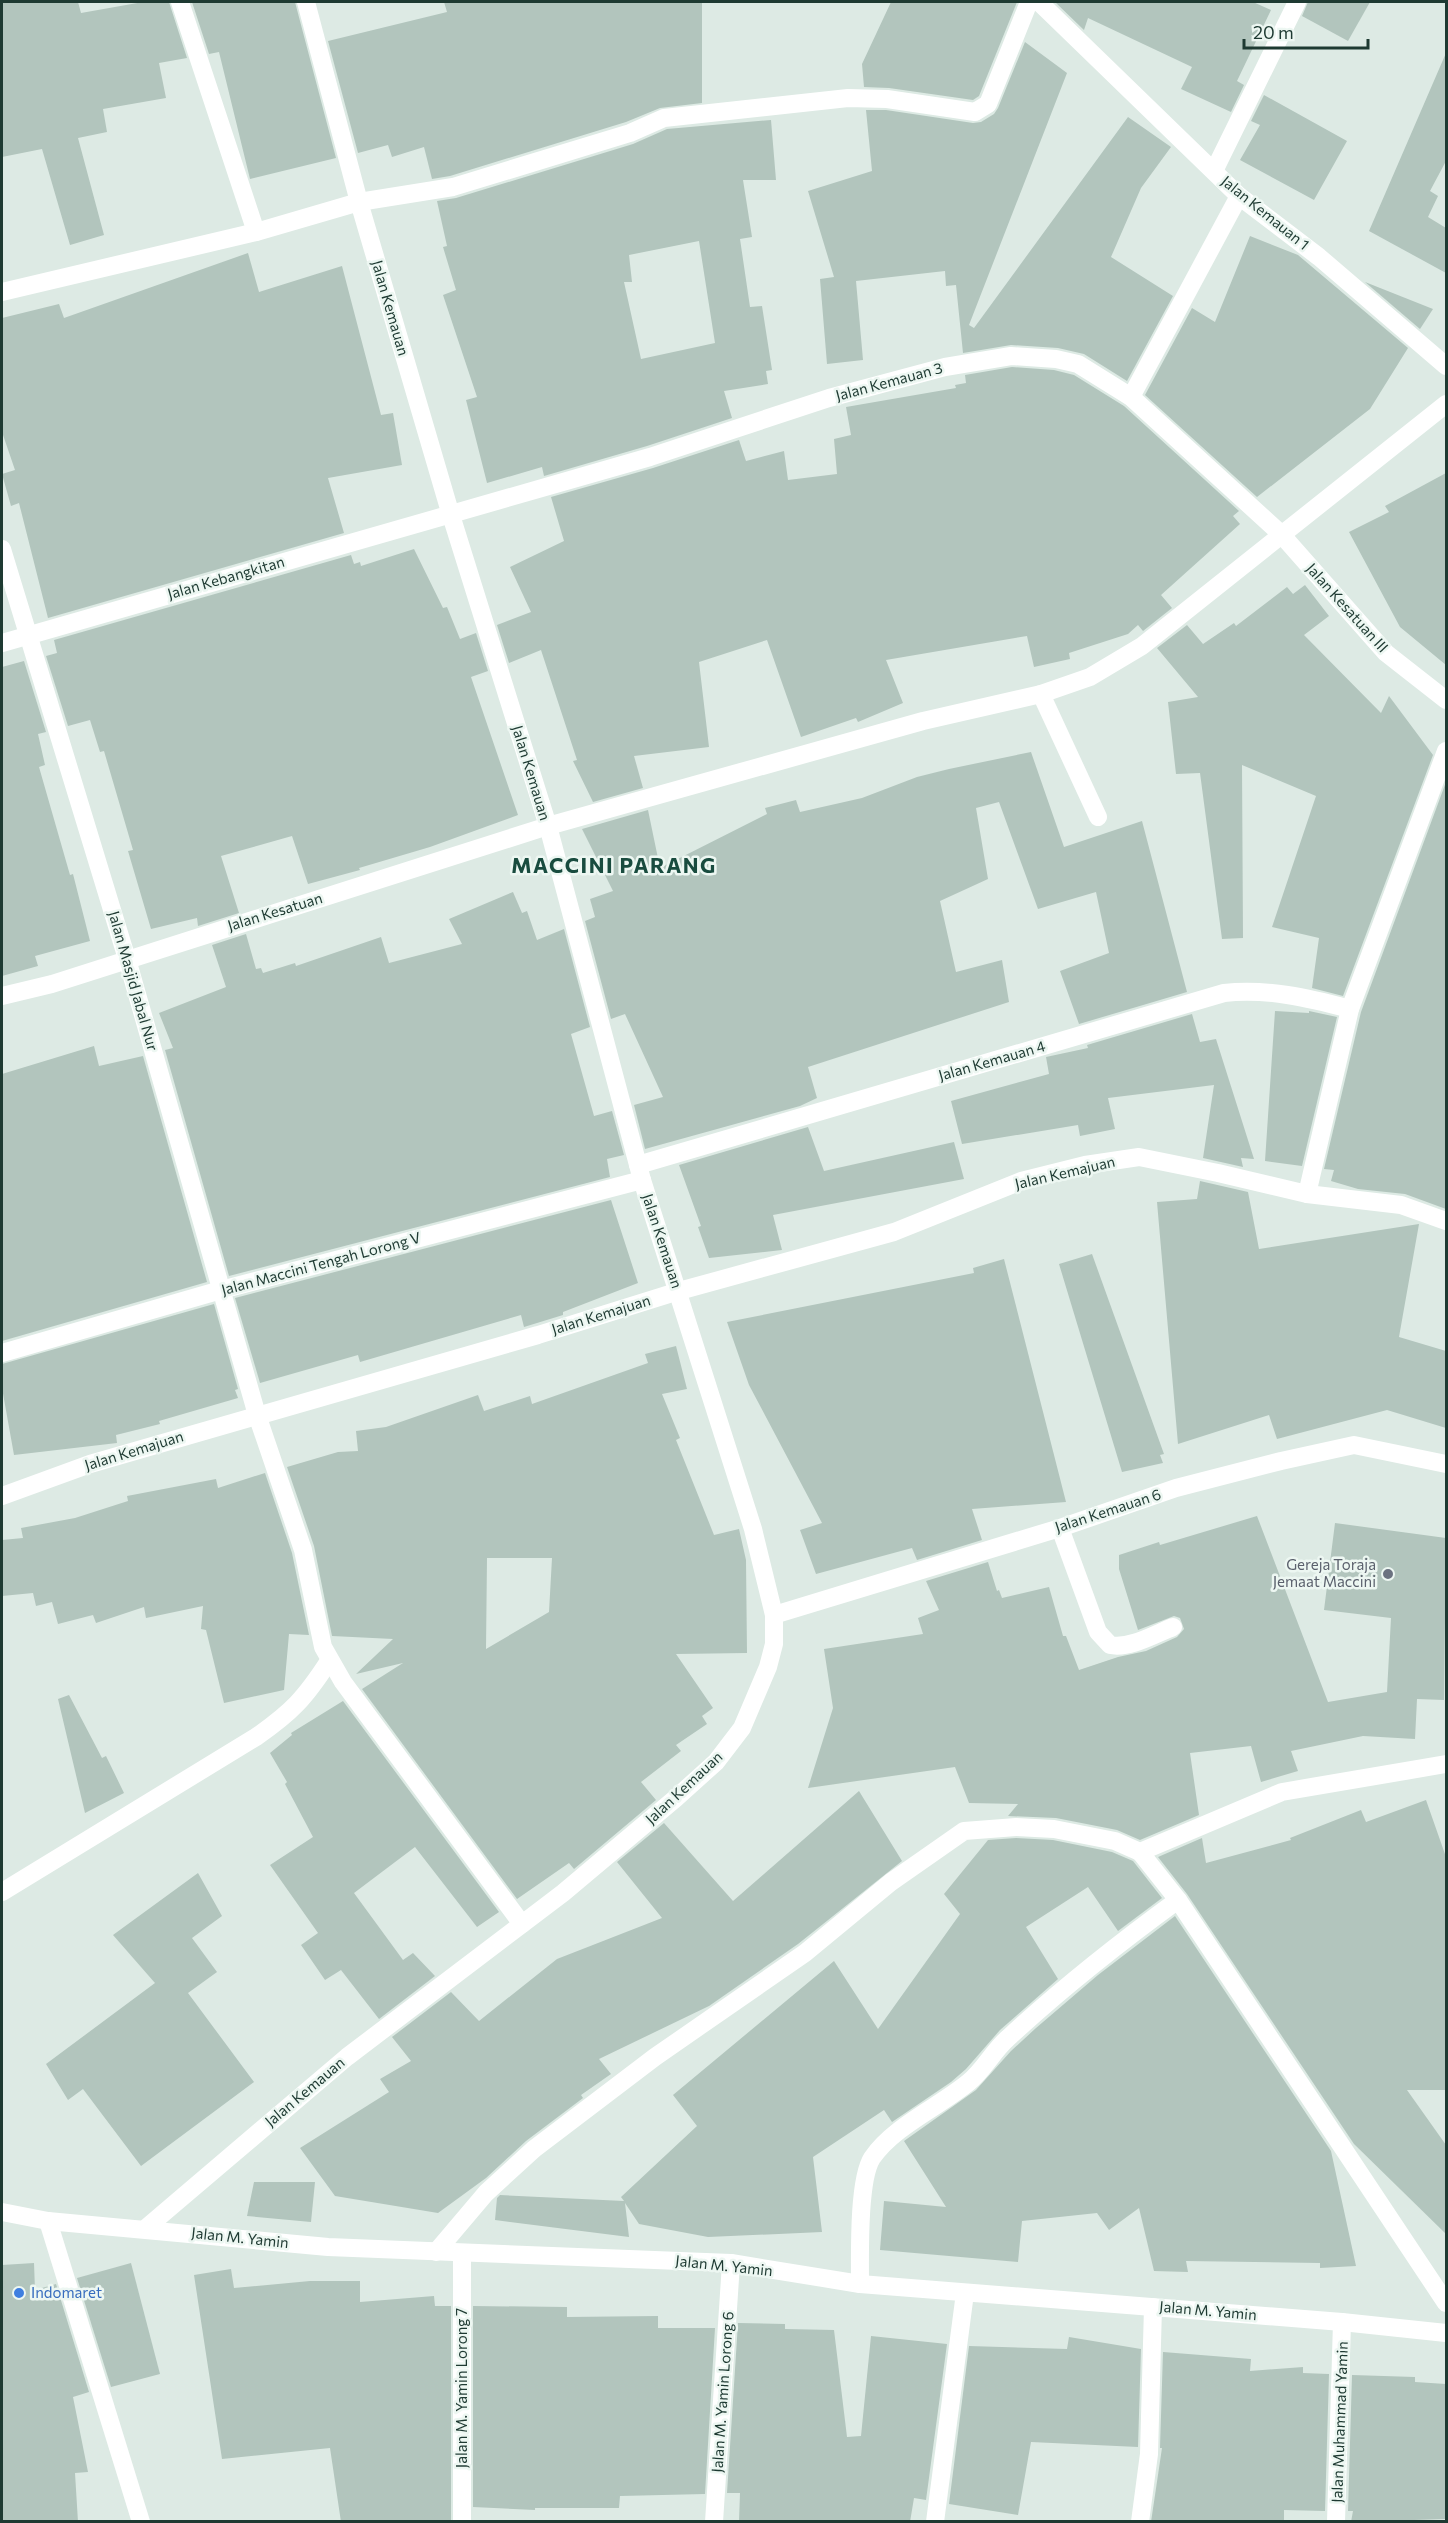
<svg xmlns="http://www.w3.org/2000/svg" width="1448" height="2523" viewBox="0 0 1448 2523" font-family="Commissioner,sans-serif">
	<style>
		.building { fill: #b2c5bd; fill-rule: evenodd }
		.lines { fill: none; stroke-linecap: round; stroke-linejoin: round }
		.service { stroke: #fff; stroke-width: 18 }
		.minor { stroke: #fff; stroke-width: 18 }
		.tertiary { stroke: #fff; stroke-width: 18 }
		.worship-dot { fill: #6b7280; stroke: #edf7f2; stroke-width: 2 }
		.shop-dot { fill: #3f7fe0; stroke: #edf7f2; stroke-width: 2 }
		.labels { text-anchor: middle; stroke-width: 5; stroke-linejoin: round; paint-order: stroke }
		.street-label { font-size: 15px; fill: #1e3a32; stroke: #edf7f2 }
		.worship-label { font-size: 15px; fill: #5b616d; stroke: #edf7f2; text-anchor: end }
		.shop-label { font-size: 15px; fill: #366cbe; stroke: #edf7f2; text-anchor: start }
		.district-label { font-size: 21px; font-weight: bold; letter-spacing: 1.5px; fill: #194c3f; stroke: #edf7f2 }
	</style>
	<rect width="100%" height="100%" fill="#ddeae4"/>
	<g class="building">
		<path d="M2,2H78L81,13L143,2H169L187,58L159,63L166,98L103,109L107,132L78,138L104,235L70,245L42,149L2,157Z"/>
		<path d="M192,2H295L336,158L250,179L219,52L209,54Z"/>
		<path d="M444,2H702V103L660,108L626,122L450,176L432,179L424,147L392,157L388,145L358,153L328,41L447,12Z"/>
		<path d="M891,2H1017L979,96L973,100L889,88L864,87L862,64Z"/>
		<path d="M1055,2H1253L1271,10L1237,81L1244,85L1231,112L1181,89L1192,67L1088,18L1084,30Z"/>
		<path d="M1308,2H1370L1348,41L1302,16Z"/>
		<path d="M1025,42L1067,73L969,325L974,328L1128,117L1171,147L1141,188L1111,257L1173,296L1127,381L1084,354L1058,348L1011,345L963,353L956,285L946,286L945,271L856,281L863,360L827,364L820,279L834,277L808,191L872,171L866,110H886L973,123L981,122L994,114L998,108Z"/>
		<path d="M1446,53V161L1430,191L1438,196L1428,217L1446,228V273L1369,231Z"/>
		<path d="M1264,95L1347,141L1314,200L1240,160L1260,125L1251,121Z"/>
		<path d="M771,120L776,180H743L752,237L740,239L750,307L762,306L772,370L766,371L768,384L724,391L732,418L647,446L544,476L542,467L487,483L466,400L477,397L443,295L456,290L443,247L447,246L437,201L456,198L633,144L667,129ZM699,241L715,343L641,359L624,282H632L629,255Z"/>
		<path d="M1250,236L1298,255L1408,348L1370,409L1257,497L1145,395L1192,308L1215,322Z"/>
		<path d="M248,253L259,292L342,266L381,415L393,413L402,465L328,478L344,533L48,618L19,503L11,506L2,474L15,470L2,432V318L59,304L64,318Z"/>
		<path d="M1365,282L1433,309L1420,329Z"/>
		<path d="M1012,367L1054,370L1074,375L1124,406L1239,511L1233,516L1240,524L1161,595L1172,608L1143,631L1138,625L1128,634L1069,653L1070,659L1034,667L1027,636L886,660L903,703L858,722L856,718L801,737L767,640L699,662L709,747L634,756L643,788L593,802L573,761L577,760L541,650L509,663L497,625L531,612L510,567L564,541L551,497L653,468L739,440L746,461L784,451L788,480L837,474L834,439L851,435L846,407L956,388L955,385L966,383L965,375Z"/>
		<path d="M1446,473V665L1400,627L1349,532L1389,512L1385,506Z"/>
		<path d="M414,549L443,608L447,607L460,639L476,633L488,671L471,677L518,815L430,847L359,868L360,870L308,884L292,836L221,856L239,913L198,926L197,918L151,929L128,851L133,850L104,751L100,752L90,720L68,726L46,656L57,653L54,640L351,555L354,564L360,562L361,566Z"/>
		<path d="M1305,585L1329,616L1304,635L1381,713L1389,696L1433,755L1343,996L1312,988L1319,938L1272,927L1316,796L1242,765L1243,938L1222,939L1200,773L1176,774L1168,702L1198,697L1157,648L1187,625L1203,644L1234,623L1236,626L1287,587L1293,594Z"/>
		<path d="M24,661L46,732L38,734L45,765L39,767L70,875L73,874L90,941L35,956L38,966L2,976V667Z"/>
		<path d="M1031,752L1064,847L1142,821L1187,992L1079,1024L1060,971L1109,953L1096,892L1038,909L999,802L976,808L988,879L940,901L956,972L1002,960L1009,1002L808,1067L817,1098L800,1106L645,1149L634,1105L663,1097L625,1014L611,1019L585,921L595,917L590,899L613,891L582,829L648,810L660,868L767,814L765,808L796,800L800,812L862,798L917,777L949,769Z"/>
		<path d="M1446,782V1209L1405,1194L1358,1189L1331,1181L1334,1170L1324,1169L1361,1012Z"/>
		<path d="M513,892L522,913L527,911L537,940L564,929L590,1027L571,1034L594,1116L612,1111L624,1155L607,1159L610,1177L229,1276L165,1050L173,1048L159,1013L226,987L212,945L246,934L256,969L261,968L263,973L295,963L296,966L381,937L389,963L462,944L449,919Z"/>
		<path d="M1275,1011L1309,1013V1011L1337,1017L1302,1166L1265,1161Z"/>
		<path d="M1192,1014L1200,1042L1216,1039L1254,1159L1241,1158L1243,1167L1203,1158L1214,1085L1108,1098L1115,1129L1080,1136L1078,1125L962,1144L951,1101L1049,1074L1046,1057L1088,1048L1087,1045Z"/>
		<path d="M94,1046L99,1066L143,1056L207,1282L2,1341V1074Z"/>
		<path d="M808,1127L824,1171L954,1142L964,1179L773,1215L782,1250L709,1258L698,1227L701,1226L679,1165Z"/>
		<path d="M1200,1181L1248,1192L1259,1249L1419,1224L1399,1337L1446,1351V1428L1387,1410L1277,1439L1269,1415L1178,1444L1157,1202L1197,1199Z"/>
		<path d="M611,1200L638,1283L563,1312V1315L524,1327L521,1315L360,1362L358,1355L260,1383L235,1298Z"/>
		<path d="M1092,1254L1164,1454L1160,1455L1163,1463L1122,1472L1059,1264Z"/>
		<path d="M1004,1259L1066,1502L972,1509L982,1540L917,1560L912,1548L816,1574L800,1530L822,1523L749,1385L727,1322L974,1273L973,1268Z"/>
		<path d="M214,1304L238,1389L235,1390L238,1398L159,1421L160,1424L116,1435L117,1443L14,1455L2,1388V1364Z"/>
		<path d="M676,1346L687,1389L662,1394L680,1438L676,1440L714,1535L739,1529L746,1560L747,1653L676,1654L713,1708L702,1716L707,1724L676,1745L681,1751L641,1782L656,1800L574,1869L569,1863L517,1899L362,1689L403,1663L356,1674L393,1639L332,1636L314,1546L287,1467L338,1452L358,1451L356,1431L386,1427L478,1395L484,1411L530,1396L532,1404L648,1363L645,1354ZM487,1558H552L549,1612L486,1649Z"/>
		<path d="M265,1473L292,1553L309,1635L289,1634L284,1690L224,1703L206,1630L201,1629L203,1606L146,1618L144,1607L96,1623L93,1615L58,1624L52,1602L36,1606L33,1593L2,1596V1540L23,1538L21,1528L75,1518L128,1501L127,1496L216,1479L218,1488Z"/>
		<path d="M1257,1516L1328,1702L1387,1692L1391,1618L1324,1610L1335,1523L1446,1538L1444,1700L1417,1699L1415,1739L1363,1736L1291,1751L1298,1771L1261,1782L1251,1746L1190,1753L1199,1815L1140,1840L1117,1830L1056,1818L1008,1816L1018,1804L969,1803L955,1767L808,1788L833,1708L824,1649L923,1634L918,1618L939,1610L926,1581L988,1562L997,1591L999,1590L1002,1598L1049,1587L1063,1636H1066L1079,1670L1118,1657L1146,1651L1177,1637L1184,1629L1180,1618L1174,1616L1138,1630L1119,1569V1555L1159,1542L1160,1545Z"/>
		<path d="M69,1695L102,1758L106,1756L124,1793L85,1813L58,1699Z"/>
		<path d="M343,1701L499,1912L477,1927L415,1847L354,1893L403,1960L413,1953L435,1976L379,2019L341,1970L325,1980L301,1945L318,1933L270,1865L313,1837L285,1784L287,1782L270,1753L292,1735L291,1733Z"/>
		<path d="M859,1791L902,1861L798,1944L709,2006L599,2059L611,2074L581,2095L583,2098L526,2141L486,2178L438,2213L335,2196L300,2148L389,2092L380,2079L411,2061L392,2037L451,1992L479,2021L557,1959L662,1918L617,1862L664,1823L733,1901Z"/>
		<path d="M1426,1800L1446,1857V2090H1407L1446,2145V2234L1354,2144L1187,1894L1158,1857L1202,1838L1206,1863L1291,1840L1290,1838L1361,1810L1366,1822Z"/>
		<path d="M1016,1838L1053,1840L1112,1852L1133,1861L1162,1898L1118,1931L1088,1887L1026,1927L1058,1979L1000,2030L966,2069L951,2082L892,2122L884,2110L813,2157L822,2232L708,2237L639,2224L625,2203L629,2237L495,2220L497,2198L500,2195L624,2201L621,2197L697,2126L673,2095L834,1961L878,2029L960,1914L944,1894L988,1840Z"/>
		<path d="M198,1873L222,1916L192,1938L217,1972L188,1993L254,2082L141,2166L83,2089L68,2100L46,2064L155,1983L113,1935Z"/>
		<path d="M1175,1916L1331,2151L1356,2266L1320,2268V2263L1186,2261L1188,2272L1154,2271L1139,2208L1109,2230L1097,2213L1022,2221L1018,2262L880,2250L884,2201L946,2207L904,2141L976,2090L1011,2051L1036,2028L1098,1975Z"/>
		<path d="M254,2182H315L311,2222L247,2216Z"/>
		<path d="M34,2263L35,2290L56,2284L89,2392L73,2397L88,2472L75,2473L78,2522H2V2265Z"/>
		<path d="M131,2263L160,2374L111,2387L77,2278Z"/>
		<path d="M231,2269L234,2288L310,2281H360V2302L434,2296L435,2306H451V2522H341L330,2448L222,2459L194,2275Z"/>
		<path d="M473,2306L567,2307V2317L658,2316V2328H715L705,2494L620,2496L619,2508H535V2510L473,2507Z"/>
		<path d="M738,2323L785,2324V2329L834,2330L847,2437L861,2436L871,2336L947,2344L926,2500L914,2498L910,2522H739L740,2493H727Z"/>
		<path d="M1069,2337L1141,2349L1138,2447L1031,2442L1018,2515L949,2504L969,2346L1067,2349Z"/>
		<path d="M1163,2352L1251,2359L1250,2371L1303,2367V2373L1329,2374L1325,2511L1284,2510V2522H1151L1162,2448H1160Z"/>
		<path d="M1352,2375L1415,2377V2382L1446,2384V2519L1351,2522L1353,2511H1348Z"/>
	</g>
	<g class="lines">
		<path class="service" d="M1041,694L1098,817"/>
		<g class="minor">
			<path d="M180,2L256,232"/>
			<path d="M1039,2L1239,196L1319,257L1446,366"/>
			<path d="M1214,171L1297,2"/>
			<path d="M2,292L256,232L359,202L453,187L630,133L664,118L848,98L887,99L975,112L988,104L1029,2"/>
			<path d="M1131,397L1239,196"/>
			<path d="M2,549L127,959L257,1415L303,1550L323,1647L343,1682L522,1924"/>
			<path d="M2,643L650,457L829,398L945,367L1011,356L1056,359L1078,364L1131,397L1281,534L1386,653L1446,700"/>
			<path d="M2,996L52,984L548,826L923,721L1041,694L1090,677L1142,646L1446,404"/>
			<path d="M638,1165L1224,993C1266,988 1309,998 1350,1009"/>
			<path d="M1307,1194L1350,1009L1446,751"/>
			<path d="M2,1353L221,1290L642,1180"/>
			<path d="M2,1496L90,1464L538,1335L679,1291L894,1232L1021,1181L1085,1165L1139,1157L1218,1173L1307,1194L1401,1205L1446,1221"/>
			<path d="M1060,1528L1098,1632L1110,1645C1130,1649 1155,1634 1173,1627"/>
			<path d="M774,1615L1060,1528L1176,1488L1281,1461L1354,1445L1446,1464"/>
			<path d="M1140,1852L1178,1900L1446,2303"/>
			<path d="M2,1892L256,1737C292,1712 305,1698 329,1661"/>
			<path d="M48,2221L141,2522"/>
			<path d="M146,2228L347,2057L563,1893L676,1798L716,1762L742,1728L768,1667L774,1644V1615L753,1529L642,1180L548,826L450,512L359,202L306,2"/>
			<path d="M436,2252L486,2193L534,2149L655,2057L805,1953L891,1882L964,1831L1016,1827L1054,1829L1115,1841L1140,1852L1282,1792L1446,1764"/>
			<path d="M462,2254V2522"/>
			<path d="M860,2284C860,2256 858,2180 872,2158C894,2126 939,2107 969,2082C984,2070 993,2051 1008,2038C1062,1988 1119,1943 1178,1900"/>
			<path d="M714,2522L731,2263"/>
			<path d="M935,2522L965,2293"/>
			<path d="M1140,2522L1149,2454L1153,2307"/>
			<path d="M1336,2522L1342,2322"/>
		</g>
		<path class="tertiary" d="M2,2212L48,2221L328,2247L731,2263L860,2284L1342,2322L1446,2333"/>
	</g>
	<circle class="worship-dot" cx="1388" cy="1574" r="6"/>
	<circle class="shop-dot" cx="19" cy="2293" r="6"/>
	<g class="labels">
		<g class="street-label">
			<text transform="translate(1265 213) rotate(39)" y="5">Jalan Kemauan 1</text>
			<text transform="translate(390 308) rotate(74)" y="5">Jalan Kemauan</text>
			<text transform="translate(889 382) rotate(-15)" y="5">Jalan Kemauan 3</text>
			<text transform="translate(226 578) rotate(-16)" y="5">Jalan Kebangkitan</text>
			<text transform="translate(1347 608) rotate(48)" y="5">Jalan Kesatuan III</text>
			<text transform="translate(531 773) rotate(73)" y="5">Jalan Kemauan</text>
			<text transform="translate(275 912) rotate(-17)" y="5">Jalan Kesatuan</text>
			<text transform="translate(133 981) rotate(74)" y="5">Jalan Masjid Jabal Nur</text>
			<text transform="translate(992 1061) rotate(-16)" y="5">Jalan Kemauan 4</text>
			<text transform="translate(1065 1173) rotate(-13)" y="5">Jalan Kemajuan</text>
			<text transform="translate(662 1241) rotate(72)" y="5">Jalan Kemauan</text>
			<text transform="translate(321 1264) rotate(-15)" y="5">Jalan Maccini Tengah Lorong V</text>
			<text transform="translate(601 1315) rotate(-17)" y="5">Jalan Kemajuan</text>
			<text transform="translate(134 1451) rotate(-17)" y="5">Jalan Kemajuan</text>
			<text transform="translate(1108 1511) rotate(-18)" y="5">Jalan Kemauan 6</text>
			<text transform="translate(684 1788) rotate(-43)" y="5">Jalan Kemauan</text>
			<text transform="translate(305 2092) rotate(-40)" y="5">Jalan Kemauan</text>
			<text transform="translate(240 2238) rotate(6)" y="5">Jalan M. Yamin</text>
			<text transform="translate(724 2266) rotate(6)" y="5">Jalan M. Yamin</text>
			<text transform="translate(1208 2311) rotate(5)" y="5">Jalan M. Yamin</text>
			<text transform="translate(462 2388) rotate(-90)" y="5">Jalan M. Yamin Lorong 7</text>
			<text transform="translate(723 2392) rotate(-86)" y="5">Jalan M. Yamin Lorong 6</text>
			<text transform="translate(1340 2422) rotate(-88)" y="5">Jalan Muhammad Yamin</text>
		</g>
		<g class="worship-label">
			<text x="1376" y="1570">Gereja Toraja<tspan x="1376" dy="17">Jemaat Maccini</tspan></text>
		</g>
		<g class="shop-label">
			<text x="31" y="2298">Indomaret</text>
		</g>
		<g class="district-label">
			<text x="614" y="873">MACCINI PARANG</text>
		</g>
	</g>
	<rect width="1448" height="2523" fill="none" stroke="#1e3a32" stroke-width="6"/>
	<path d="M1244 39v9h124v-9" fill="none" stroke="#1e3a32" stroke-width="3"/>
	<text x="1253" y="39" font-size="18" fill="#1e3a32" stroke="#edf7f2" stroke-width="4.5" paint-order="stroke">20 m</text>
</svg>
